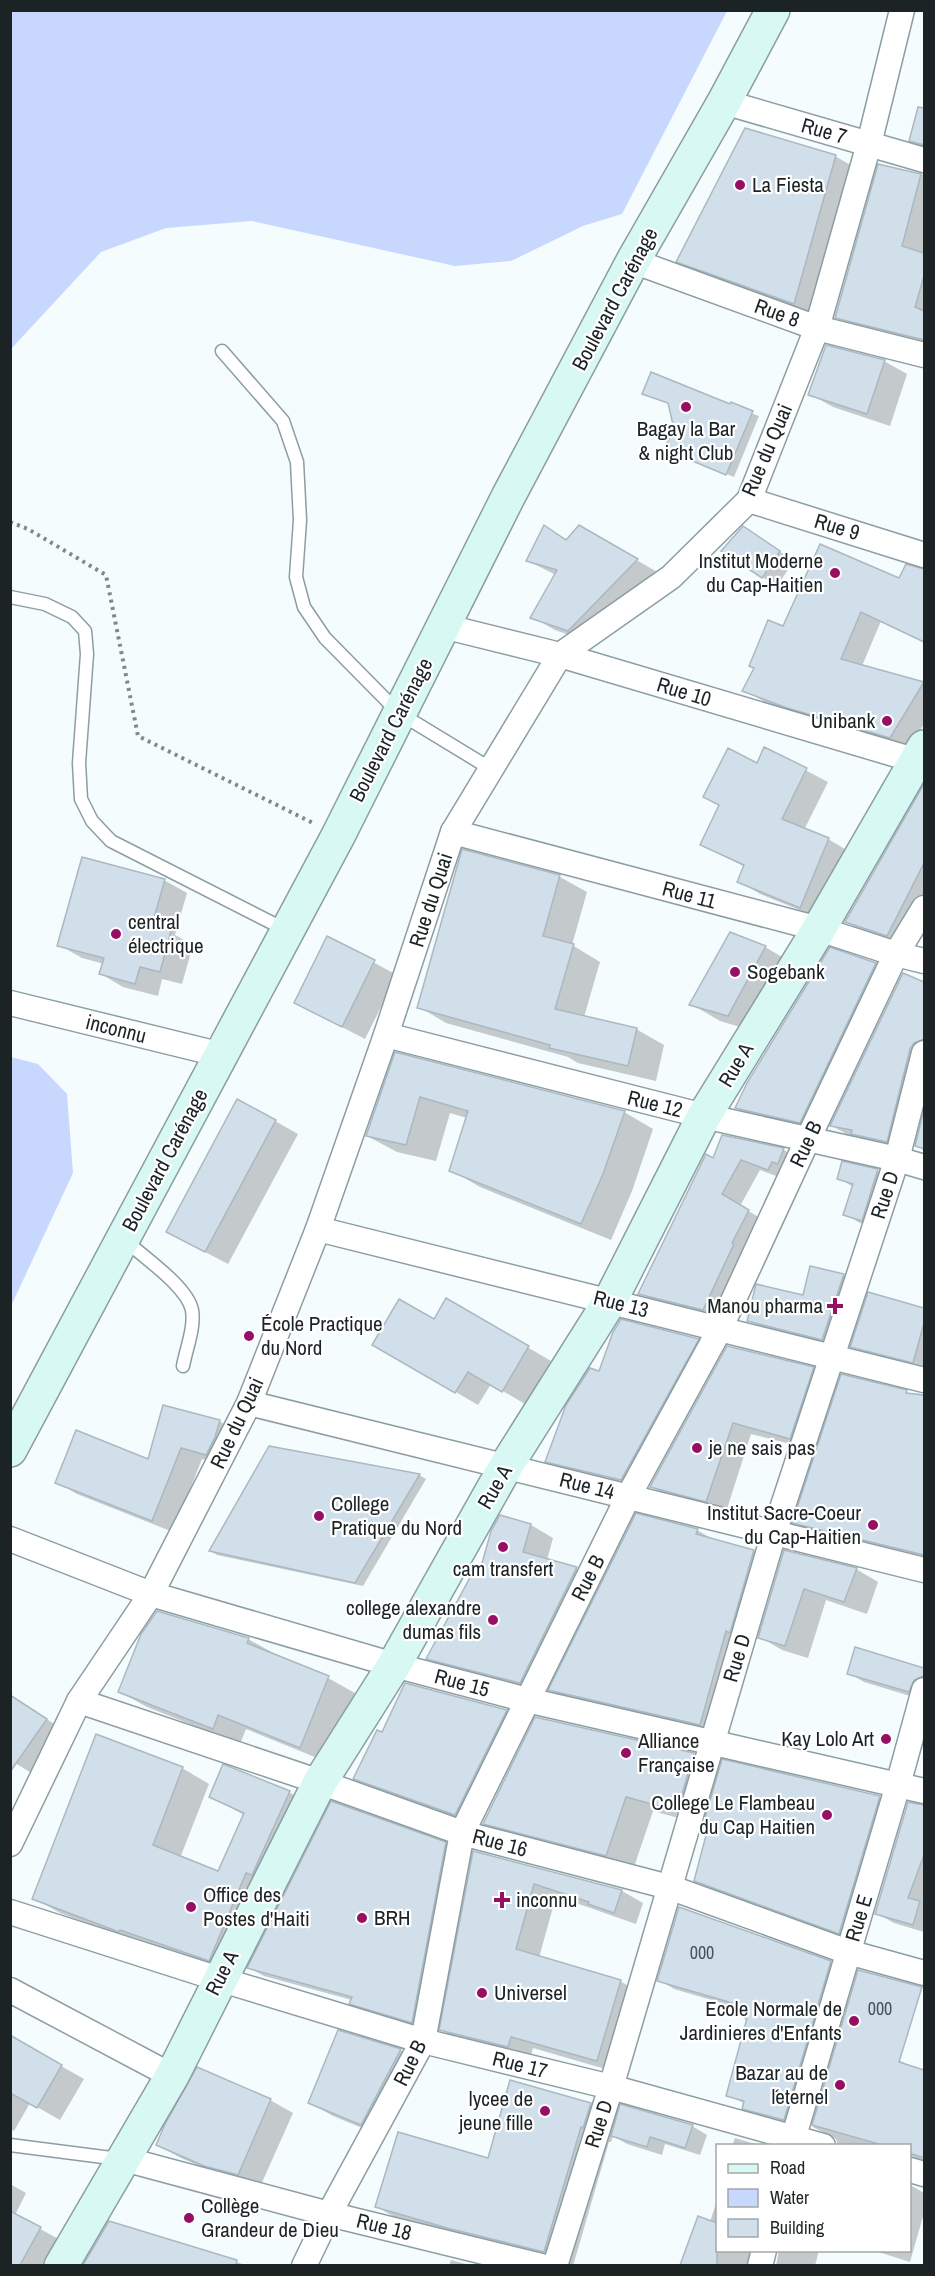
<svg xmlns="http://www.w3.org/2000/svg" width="935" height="2276" viewBox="0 0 935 2276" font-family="'Archivo Narrow',sans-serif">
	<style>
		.water { fill: #c7d7fe }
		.shadow { fill: #0003 }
		.building { fill: #d1dfea; stroke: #abb8c2; stroke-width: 1.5 }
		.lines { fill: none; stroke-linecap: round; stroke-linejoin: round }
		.lane-casing { stroke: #8c9ea2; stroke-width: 15 }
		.street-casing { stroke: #8c9ea2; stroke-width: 27 }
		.secondary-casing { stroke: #8c9ea2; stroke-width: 36 }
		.path { stroke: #81888a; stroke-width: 4; stroke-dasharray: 3 4.5; stroke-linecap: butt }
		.lane { stroke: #fff; stroke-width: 12 }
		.street { stroke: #fff; stroke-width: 24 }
		.secondary { stroke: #d8f8f4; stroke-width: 33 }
		.poi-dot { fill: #970f65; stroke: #fff; stroke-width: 2 }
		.labels { text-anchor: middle; stroke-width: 4.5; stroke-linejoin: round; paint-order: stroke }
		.number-label { font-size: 18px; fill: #495256 }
		.street-label { font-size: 21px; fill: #1c2325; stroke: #fff }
		.poi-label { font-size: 21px; fill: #1c2325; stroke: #fff; text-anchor: start }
	</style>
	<rect width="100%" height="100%" fill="#f5fcfe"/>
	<g class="water">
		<path d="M11,10H727V11L622,214L583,226L511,261L455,266L252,221L166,228L101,252L11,349Z"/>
		<path d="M11,1057L38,1064L67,1094L73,1173L11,1306Z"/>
	</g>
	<g class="shadow">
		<path d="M917,117L924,119V148L910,140Z"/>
		<path d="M835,156L864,173L823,320L707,278L678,261Z"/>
		<path d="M879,166L924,175V345L855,328L836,317Z"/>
		<path d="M884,361L907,374L890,426L833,407L810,394Z"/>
		<path d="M644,393L731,406L759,416L734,477L666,449L676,430L669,404Z"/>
		<path d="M545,527L568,540L579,527L659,573L592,643L555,630L532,617L556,575L528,561Z"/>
		<path d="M758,537L794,561L777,586L762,577Z"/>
		<path d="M906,566L924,572V642L881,621L862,666L924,683V724L909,748L808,718L763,701L744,690L784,628L899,580Z"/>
		<path d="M765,749L828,782L804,830L828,839L850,852L822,919L760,894L739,881L745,867L702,845L758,765Z"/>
		<path d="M924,787V919L910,948L869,935L847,922Z"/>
		<path d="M463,851L560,877L587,892L572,945L600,962L584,1017L636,1029L664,1045L656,1081L578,1063L568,1057L446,1023L419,1007Z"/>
		<path d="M164,880L187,893L175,935L193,945L182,984L162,979L158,996L123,987L101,974L104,964L82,958L59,945Z"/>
		<path d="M328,938L397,975L365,1039L296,1003Z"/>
		<path d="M765,947L794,964L757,1032L720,1021L691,1004Z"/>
		<path d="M876,964L898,977L823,1135L759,1121L737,1108Z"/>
		<path d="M903,975L924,983V1084L907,1153L873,1145L862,1139L852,1137L832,1126Z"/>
		<path d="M396,1054L624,1112L653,1129L632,1191L611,1240L480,1187L451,1170L467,1118L450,1113L436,1161L397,1152L367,1136Z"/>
		<path d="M924,1115V1150L917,1146Z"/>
		<path d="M275,1121L298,1134L228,1264L190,1244Z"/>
		<path d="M723,1136L784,1150L802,1161L787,1180L760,1170L740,1206L767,1222L722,1320L658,1304L640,1293L713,1160Z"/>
		<path d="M843,1163L878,1171L893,1180L877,1228L860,1223L845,1214L853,1187L839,1178Z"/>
		<path d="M811,1268L844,1276L866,1289L845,1352L771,1333L748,1320L804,1297Z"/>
		<path d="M869,1294L924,1309V1370L872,1358L852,1346Z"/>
		<path d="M447,1300L551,1361L525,1404L491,1384L478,1405L374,1344L435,1321Z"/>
		<path d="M698,1340L715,1350L639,1489L564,1471L547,1461L599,1373Z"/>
		<path d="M728,1347L813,1369L833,1380L810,1449L751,1434L726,1512L671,1498L652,1487Z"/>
		<path d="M906,1392L924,1402V1415L911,1469L924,1472V1561L815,1534L794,1522Z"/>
		<path d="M219,1421L240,1433L227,1466L202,1459L173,1532L77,1494L57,1482L149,1461Z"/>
		<path d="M270,1447L419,1475L426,1479L363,1586L217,1555L211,1551Z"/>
		<path d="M501,1517L531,1525L553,1538L547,1560L577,1569L599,1582L543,1695L450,1671L428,1658L480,1576Z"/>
		<path d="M697,1530L716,1541L754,1551L776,1564L723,1737L573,1703L550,1690Z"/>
		<path d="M785,1552L856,1569L878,1582L867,1614L826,1600L808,1658L782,1650L760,1637Z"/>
		<path d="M248,1639L275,1654V1656L328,1678L355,1693L327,1762L246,1729L240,1744L147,1707L120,1692Z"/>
		<path d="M912,1666L924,1673V1684L920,1699L864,1682L849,1673Z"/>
		<path d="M10,1695L68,1733L38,1777L10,1760Z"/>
		<path d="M507,1711L529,1724L478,1827L378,1791L355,1778Z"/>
		<path d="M536,1718L694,1754L721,1770L879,1797L897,1807L857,1943L714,1890L696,1880L711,1820L706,1817L704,1825L653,1811L633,1870L511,1838L484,1823Z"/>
		<path d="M182,1768L209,1784L180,1858L219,1873L244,1815L211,1797L289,1792L315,1808L236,1975L146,1946L60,1913L34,1898Z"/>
		<path d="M921,1806H924V1932L894,1923L876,1913Z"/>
		<path d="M445,1844L460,1852L427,2030L366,2012L351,2003L352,2000L264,1976L249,1968Z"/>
		<path d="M474,1852L622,1891L643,1903L636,1924L556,1896L539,1958L620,1981L642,1994L619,2073L533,2048L530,2059L463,2042L441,2030Z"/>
		<path d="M830,1962L846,1971L799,2128L759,2117L743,2108L745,2104L728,2095L748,2021L730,2011L732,2006L674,1989L659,1980Z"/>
		<path d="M859,1971L892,2057L924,2072V2164L910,2182L912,2186L924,2193V2213L910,2262L872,2250H910V2146H838L836,2139L813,2127Z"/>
		<path d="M10,2037L84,2079L60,2120L30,2103L14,2131L10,2129Z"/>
		<path d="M400,2050L422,2063L384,2137L333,2116L310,2103Z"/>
		<path d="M270,2100L293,2113L260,2187L228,2178L181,2158L158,2145Z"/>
		<path d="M590,2105L617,2120L692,2126L707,2135L700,2155L665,2144L662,2155L627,2144L613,2136L611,2142H609L573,2266H566L405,2223L377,2207L489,2160Z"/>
		<path d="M735,2138L762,2146H732Z"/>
		<path d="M10,2184L26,2193L15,2215L62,2241L50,2266H10Z"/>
		<path d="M718,2197V2250H766L761,2266H682L699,2218L710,2222Z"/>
		<path d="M110,2223L249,2266H85Z"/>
		<path d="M779,2250H819L815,2266H776Z"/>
		<path d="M451,2260L473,2266H449Z"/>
	</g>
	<g class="building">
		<path d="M918,107L924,108V145L909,141Z"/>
		<path d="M745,128L836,155L794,304L676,262Z"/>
		<path d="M878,164L921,174L902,246L924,253V276L915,307L924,311V340L835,318Z"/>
		<path d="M826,345L885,360L867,414L808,395Z"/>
		<path d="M651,372L730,404L731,402L753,411L726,475L664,449L674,429L668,403L642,394Z"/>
		<path d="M544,525L566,540L579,525L638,559L568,631L530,618L557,570L526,561Z"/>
		<path d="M743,526L780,551L762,578L721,551Z"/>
		<path d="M820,544L899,578L906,564L924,569V642L861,612L841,659L924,682L890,738L787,708L742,691L754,668L749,666L768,620L783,626Z"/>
		<path d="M764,747L807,768L782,819L829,838L800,908L737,882L744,865L700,845L719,805L703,797L728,748L757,763Z"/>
		<path d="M924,784V863L887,936L845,922Z"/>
		<path d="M462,849L560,875L543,936L574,944L555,1009L637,1028L628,1066L549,1048L550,1045L417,1008Z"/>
		<path d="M82,857L165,879L152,925L171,931L160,972L140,967L135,984L99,974L104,958L57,946Z"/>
		<path d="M730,932L766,946L728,1016L689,1005Z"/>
		<path d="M327,936L375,960L342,1027L294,1003Z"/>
		<path d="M830,947L876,963L800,1123L735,1108L747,1083Z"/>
		<path d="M903,973L924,982V1039L914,1043L910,1049L887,1142L851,1134L852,1130L830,1126Z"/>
		<path d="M395,1052L625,1111L603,1174L581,1224L449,1171L468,1111L420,1097L406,1145L366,1136Z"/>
		<path d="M237,1099L276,1120L205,1252L166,1232Z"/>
		<path d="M924,1109V1149L915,1146Z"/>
		<path d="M722,1135L784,1148L778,1164L772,1162L768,1170L741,1160L722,1194L749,1210L732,1243L734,1244L703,1310L638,1294L706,1154L713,1158Z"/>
		<path d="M842,1161L878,1169L862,1221L843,1215L853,1184L837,1179Z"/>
		<path d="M810,1266L844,1274L822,1340L747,1321L756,1284L803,1295Z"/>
		<path d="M868,1292L924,1308V1323L913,1363L850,1347Z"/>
		<path d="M446,1298L529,1346L502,1392L468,1372L455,1393L372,1345L399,1299L434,1319Z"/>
		<path d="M621,1319L699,1339L621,1480L545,1462L566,1405L590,1368L599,1371L613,1332Z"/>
		<path d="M727,1346L814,1367L790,1439L733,1423L706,1502L650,1487Z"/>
		<path d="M841,1374L907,1390L906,1393L924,1395V1555L792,1523Z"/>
		<path d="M163,1405L220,1420L215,1437L206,1455L181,1448L152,1521L55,1483L76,1430L148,1459Z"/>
		<path d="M269,1446L420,1474L355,1583L209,1551Z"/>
		<path d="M636,1513L698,1529L696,1534L754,1550L730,1633L726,1631L700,1725L548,1690Z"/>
		<path d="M500,1515L531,1524L523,1552L577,1567L520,1683L426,1659L473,1572L479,1574L491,1531Z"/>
		<path d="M784,1550L857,1568L844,1602L804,1589L785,1646L758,1638Z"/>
		<path d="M157,1611L249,1638L247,1643L329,1676L300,1748L218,1715L213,1729L118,1692L141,1634Z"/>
		<path d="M855,1647L924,1668V1676L914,1680L909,1692L847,1674Z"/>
		<path d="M405,1683L507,1710L455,1815L353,1779L377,1730L382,1732Z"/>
		<path d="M10,1695L47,1719L10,1772Z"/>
		<path d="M535,1717L694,1753L677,1811L626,1797L606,1856L483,1824Z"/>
		<path d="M96,1734L183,1767L153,1845L218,1871L244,1813L209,1797L223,1764L290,1791L252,1875L246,1873L209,1961L120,1930L119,1932L32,1899Z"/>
		<path d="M722,1759L880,1796L839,1934L694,1881L710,1820L705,1818Z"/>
		<path d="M331,1801L446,1842L412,2023L349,2004L352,1997L247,1968Z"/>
		<path d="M908,1802L924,1805V1855L908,1898L920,1901L913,1925L875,1914Z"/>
		<path d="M473,1851L622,1890L614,1913L588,1904L589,1902L534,1884L516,1949L621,1980L597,2061L511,2037L508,2047L439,2030Z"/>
		<path d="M679,1907L831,1961L784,2120L742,2109L744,2101L726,2096L747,2018L728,2012L732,2003L657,1981Z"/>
		<path d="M858,1970L922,1987L899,2062L924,2070V2158L909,2153V2145H882L812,2125Z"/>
		<path d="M338,2030L401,2049L361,2125L308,2103Z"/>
		<path d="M10,2035L62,2065L37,2108L10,2093Z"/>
		<path d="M197,2067L271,2099L238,2175L204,2166L156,2145L165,2124Z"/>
		<path d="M510,2080L591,2103L583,2128L581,2127L544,2252L447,2228L375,2207L398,2132L488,2158Z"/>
		<path d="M620,2104L693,2125L685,2148L650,2137L647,2147L611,2136Z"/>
		<path d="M10,2211L41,2227L20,2265H10Z"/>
		<path d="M698,2216L717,2223V2265H680Z"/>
		<path d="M109,2221L237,2260L236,2265H83Z"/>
	</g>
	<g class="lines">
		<g class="lane-casing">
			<g id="lane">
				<path d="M222,351L283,421L297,462L300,520L296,577L304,607L325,638L399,713L491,769"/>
				<path d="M10,597L45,604L72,617L85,631L87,654L79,763L81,799L92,821L111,841L286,930"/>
				<path d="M125,1240C143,1257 187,1286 192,1310C195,1328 186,1349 183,1366"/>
				<path d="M10,2145L119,2159"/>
			</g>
		</g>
		<g class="street-casing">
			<g id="street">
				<path d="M724,102L924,160"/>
				<path d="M633,261L817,328L924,355"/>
				<path d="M749,500L924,555"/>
				<path d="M443,626L560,655L924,763"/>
				<path d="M453,832L819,929L896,954L924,961"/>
				<path d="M10,1003L222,1055"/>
				<path d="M386,1035L704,1116L897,1159L924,1167"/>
				<path d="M318,1229L924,1380"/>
				<path d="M249,1403L924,1570"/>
				<path d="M10,1539L151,1594L394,1665L527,1700L924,1791"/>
				<path d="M79,1701L320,1782L462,1833L669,1887L848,1952L924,1973"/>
				<path d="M10,1844L79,1701L151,1594L249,1403L318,1229L386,1035L453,832L560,655L671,577L749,500L817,328L869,144L902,10"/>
				<path d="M10,1912L219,1979L423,2041L611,2087L823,2146"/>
				<path d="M10,1990L172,2076"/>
				<path d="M791,2146L898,1785L924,1690"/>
				<path d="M124,2159L329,2214L541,2266"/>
				<path d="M910,2170L924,2174"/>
				<path d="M304,2266L329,2214L423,2041L462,1833L628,1497L720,1329L807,1141L896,954L924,908"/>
				<path d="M555,2266L611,2087L774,1533L897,1159L924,1053"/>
				<path d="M760,2266L764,2250"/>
			</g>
		</g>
		<g class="secondary-casing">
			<g id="secondary">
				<path d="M10,1450L338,836L508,497L633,261L724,102L773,10"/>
				<path d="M61,2266L172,2076L320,1782L394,1665L506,1466L610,1301L704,1116L819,929L924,747"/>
			</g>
		</g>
		<path class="path" d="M10,522L28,529L106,575L138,736L313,823"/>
		<use href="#lane" class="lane"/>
		<use href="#street" class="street"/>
		<use href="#secondary" class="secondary"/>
	</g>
	<g class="poi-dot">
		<circle cx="740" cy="185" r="6"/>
		<circle cx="686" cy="407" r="6"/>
		<circle cx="835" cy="573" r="6"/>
		<circle cx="887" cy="721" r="6"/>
		<circle cx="116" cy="934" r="6"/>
		<circle cx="735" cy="972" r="6"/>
		<path d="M832 1297h6v6h6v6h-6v6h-6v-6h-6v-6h6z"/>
		<circle cx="249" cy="1336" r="6"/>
		<circle cx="697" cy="1448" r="6"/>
		<circle cx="319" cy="1516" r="6"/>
		<circle cx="873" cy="1525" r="6"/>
		<circle cx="503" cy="1547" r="6"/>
		<circle cx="493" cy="1620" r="6"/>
		<circle cx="886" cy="1739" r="6"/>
		<circle cx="626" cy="1753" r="6"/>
		<circle cx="827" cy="1815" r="6"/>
		<path d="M499 1891h6v6h6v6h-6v6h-6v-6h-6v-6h6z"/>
		<circle cx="191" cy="1907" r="6"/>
		<circle cx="362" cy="1918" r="6"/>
		<circle cx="482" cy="1993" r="6"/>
		<circle cx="854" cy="2021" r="6"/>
		<circle cx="840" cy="2085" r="6"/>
		<circle cx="545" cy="2111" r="6"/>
		<circle cx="189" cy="2218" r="6"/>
	</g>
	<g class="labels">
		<g class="number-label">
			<text x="702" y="1959">000</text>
			<text x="880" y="2015">000</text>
		</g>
		<g class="street-label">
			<text transform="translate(824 131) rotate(16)" y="7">Rue 7</text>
			<text transform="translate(615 299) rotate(-62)" y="7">Boulevard Carénage</text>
			<text transform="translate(777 313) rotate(20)" y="7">Rue 8</text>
			<text transform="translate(767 450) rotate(-67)" y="7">Rue du Quai</text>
			<text transform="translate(837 527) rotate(17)" y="7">Rue 9</text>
			<text transform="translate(684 692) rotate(17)" y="7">Rue 10</text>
			<text transform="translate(391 730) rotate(-63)" y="7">Boulevard Carénage</text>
			<text transform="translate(689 895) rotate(15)" y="7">Rue 11</text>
			<text transform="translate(431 900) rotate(-72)" y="7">Rue du Quai</text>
			<text transform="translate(116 1029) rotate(14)" y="7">inconnu</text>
			<text transform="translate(736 1065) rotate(-59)" y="7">Rue A</text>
			<text transform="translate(655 1104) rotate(14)" y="7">Rue 12</text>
			<text transform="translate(806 1144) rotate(-65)" y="7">Rue B</text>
			<text transform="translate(165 1160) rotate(-62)" y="7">Boulevard Carénage</text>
			<text transform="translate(885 1195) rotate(-72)" y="7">Rue D</text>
			<text transform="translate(621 1304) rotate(14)" y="7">Rue 13</text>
			<text transform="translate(237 1423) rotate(-65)" y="7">Rue du Quai</text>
			<text transform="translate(587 1486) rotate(14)" y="7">Rue 14</text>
			<text transform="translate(495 1487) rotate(-60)" y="7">Rue A</text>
			<text transform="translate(588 1578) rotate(-63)" y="7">Rue B</text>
			<text transform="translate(737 1658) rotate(-73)" y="7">Rue D</text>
			<text transform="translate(462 1683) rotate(15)" y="7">Rue 15</text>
			<text transform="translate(500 1843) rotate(15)" y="7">Rue 16</text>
			<text transform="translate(859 1918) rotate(-73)" y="7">Rue E</text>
			<text transform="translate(222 1973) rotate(-63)" y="7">Rue A</text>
			<text transform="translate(410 2063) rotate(-64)" y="7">Rue B</text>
			<text transform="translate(520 2065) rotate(14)" y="7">Rue 17</text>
			<text transform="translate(599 2124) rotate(-72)" y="7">Rue D</text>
			<text transform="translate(384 2227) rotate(14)" y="7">Rue 18</text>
		</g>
		<g class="poi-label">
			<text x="752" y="192">La Fiesta</text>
			<text x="686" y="436" text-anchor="middle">Bagay la Bar<tspan x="686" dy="24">&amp; night Club</tspan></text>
			<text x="823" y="568" text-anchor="end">Institut Moderne<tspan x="823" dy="24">du Cap-Haitien</tspan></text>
			<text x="875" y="728" text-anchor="end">Unibank</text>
			<text x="128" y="929">central<tspan x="128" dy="24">électrique</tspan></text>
			<text x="747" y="979">Sogebank</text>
			<text x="823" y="1313" text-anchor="end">Manou pharma</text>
			<text x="261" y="1331">École Practique<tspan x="261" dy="24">du Nord</tspan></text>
			<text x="709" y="1455">je ne sais pas</text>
			<text x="331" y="1511">College<tspan x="331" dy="24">Pratique du Nord</tspan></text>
			<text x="861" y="1520" text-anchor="end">Institut Sacre-Coeur<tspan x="861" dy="24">du Cap-Haitien</tspan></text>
			<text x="503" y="1576" text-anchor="middle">cam transfert</text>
			<text x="481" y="1615" text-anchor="end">college alexandre<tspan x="481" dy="24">dumas fils</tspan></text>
			<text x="874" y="1746" text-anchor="end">Kay Lolo Art</text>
			<text x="638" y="1748">Alliance<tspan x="638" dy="24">Française</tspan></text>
			<text x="815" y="1810" text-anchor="end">College Le Flambeau<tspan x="815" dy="24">du Cap Haitien</tspan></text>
			<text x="203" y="1902">Office des<tspan x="203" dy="24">Postes d'Haiti</tspan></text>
			<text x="516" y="1907">inconnu</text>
			<text x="374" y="1925">BRH</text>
			<text x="494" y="2000">Universel</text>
			<text x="842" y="2016" text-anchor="end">Ecole Normale de<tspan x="842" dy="24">Jardinieres d'Enfants</tspan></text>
			<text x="828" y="2080" text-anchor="end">Bazar au de<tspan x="828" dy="24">l´eternel</tspan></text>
			<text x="533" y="2106" text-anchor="end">lycee de<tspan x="533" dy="24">jeune fille</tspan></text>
			<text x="201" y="2213">Collège<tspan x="201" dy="24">Grandeur de Dieu</tspan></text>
		</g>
	</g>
	<rect width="935" height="2276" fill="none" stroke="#1c2325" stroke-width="24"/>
	<rect x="716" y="2144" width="195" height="108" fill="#ffffff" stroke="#a4a7a8" stroke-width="1.5"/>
	<rect x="728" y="2164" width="30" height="9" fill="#d8f8f4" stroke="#a4a7a8" stroke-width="1.5"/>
	<text x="770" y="2174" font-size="18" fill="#1c2325">Road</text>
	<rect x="728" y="2189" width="30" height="18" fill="#c7d7fe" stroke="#a4a7a8" stroke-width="1.5"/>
	<text x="770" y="2204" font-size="18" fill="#1c2325">Water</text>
	<rect x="728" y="2219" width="30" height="18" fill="#d1dfea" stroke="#a4a7a8" stroke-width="1.5"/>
	<text x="770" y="2234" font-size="18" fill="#1c2325">Building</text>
</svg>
